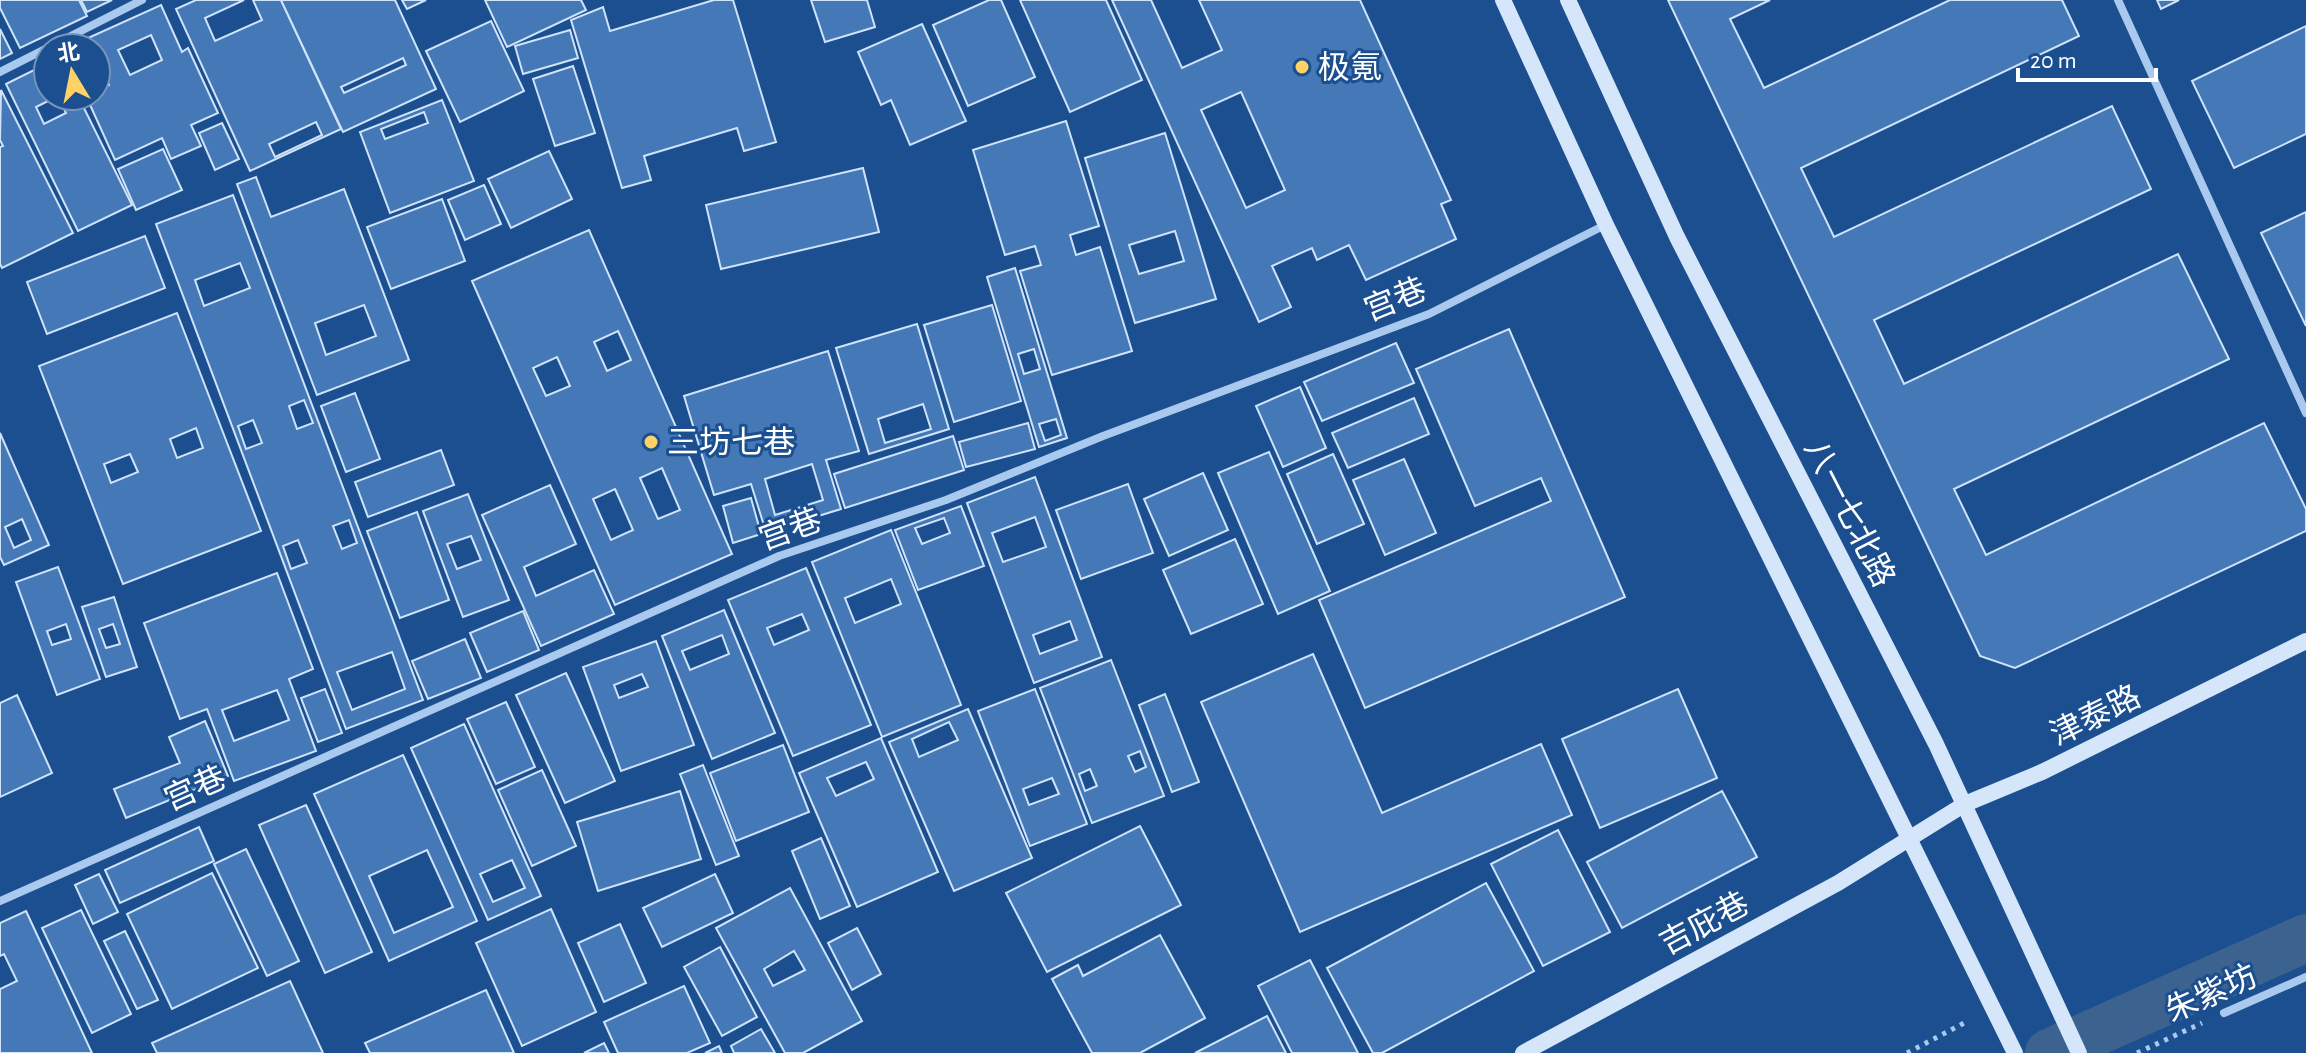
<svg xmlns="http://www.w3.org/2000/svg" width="2306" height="1053" viewBox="0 0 2306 1053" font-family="'Alegreya Sans','Noto Sans SC',sans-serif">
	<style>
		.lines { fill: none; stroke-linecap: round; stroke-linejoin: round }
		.canal { stroke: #3c6290; stroke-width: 48 }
		.building { fill: #4478b7; stroke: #cfe3fa; stroke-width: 2; fill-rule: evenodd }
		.path { stroke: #a9c9ee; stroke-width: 5; stroke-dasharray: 4 6; stroke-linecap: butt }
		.street { stroke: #a9c9ee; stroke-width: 8 }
		.secondary { stroke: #d6e6fa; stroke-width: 16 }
		.poi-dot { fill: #ffd166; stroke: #1b4f8f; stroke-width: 3 }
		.labels { text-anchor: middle; stroke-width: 6; stroke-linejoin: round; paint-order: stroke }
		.poi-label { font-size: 32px; fill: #fff; stroke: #1b4f8f; text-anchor: start }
		.street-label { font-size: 32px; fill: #fff; stroke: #1b4f8f }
	</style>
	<rect width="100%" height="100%" fill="#1b4f8f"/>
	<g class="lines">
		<path class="canal" d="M2049,1053L2306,938"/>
	</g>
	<g class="building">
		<path d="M0,0H79L87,16L20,48L0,8Z"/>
		<path d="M81,0H112L87,12Z"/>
		<path d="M196,0H244L205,18L215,41L262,20L253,0H281L341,129L250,171L176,9ZM316,122L322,135L275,157L269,144Z"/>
		<path d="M281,0H395L436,89L343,132ZM403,58L406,65L344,93L341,87Z"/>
		<path d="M402,0H426L407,9Z"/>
		<path d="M485,0H581L586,10L507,47Z"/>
		<path d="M714,0H733L776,142L744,151L737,128L644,156L651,180L622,188L571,20L603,7L610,31Z"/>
		<path d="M811,0H867L875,27L825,42Z"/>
		<path d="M989,0H1001L1035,77L968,106L933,25Z"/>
		<path d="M1020,0H1106L1142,80L1070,112Z"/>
		<path d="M1112,0H1151L1182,68L1222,50L1199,0H1360L1451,200L1441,204L1456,239L1366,280L1349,245L1317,260L1312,248L1272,266L1291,307L1259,322ZM1241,92L1285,190L1246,208L1201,110Z"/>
		<path d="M1668,0H1770L1730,19L1764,88L1950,0H2062L2079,36L1801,168L1834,237L2112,106L2151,189L1874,320L1904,384L2178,254L2229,359L1954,489L1986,555L2264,423L2306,509V531L2015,668L1980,656Z"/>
		<path d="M2157,0H2179L2161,9Z"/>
		<path d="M161,5L182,52L188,48L218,113L191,125L201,146L171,159L162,138L115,160L86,96H96V91L109,85L96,56V48H92L88,38ZM151,35L162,60L130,75L118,50Z"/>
		<path d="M491,21L524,91L460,122L426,51Z"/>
		<path d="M922,24L966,121L910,145L891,100L881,105L858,52Z"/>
		<path d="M2306,26V134L2234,168L2192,81Z"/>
		<path d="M0,29L12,53L0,59Z"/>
		<path d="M570,30L578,58L523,74L515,46Z"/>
		<path d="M48,63V96H78L132,205L78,231L6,84ZM58,96L66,113L44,124L36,107Z"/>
		<path d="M573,66L595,133L555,146L533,79Z"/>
		<path d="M1,90L73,233L2,268L0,264V147L3,146L0,140Z"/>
		<path d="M442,100L474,181L390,213L360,132ZM424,112L428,123L385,139L381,129Z"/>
		<path d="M1066,121L1099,226L1070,235L1076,255L1100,247L1132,351L1052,375L1020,271L1041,265L1035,246L1005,255L973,150Z"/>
		<path d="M222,123L239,159L215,170L199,133Z"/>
		<path d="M1165,133L1216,299L1135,323L1085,158ZM1175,231L1184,261L1139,274L1129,245Z"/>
		<path d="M163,149L182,190L136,210L118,169Z"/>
		<path d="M549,151L572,199L511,228L488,179Z"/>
		<path d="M863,168L879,232L721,269L706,205Z"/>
		<path d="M256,177L271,217L344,189L409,360L317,395L237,184ZM364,305L376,336L326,355L315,323Z"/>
		<path d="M484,185L501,224L465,240L448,200Z"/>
		<path d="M233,195L423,700L346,729L156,224ZM240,263L250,288L204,306L195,280ZM304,400L313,423L297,429L289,406ZM253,420L262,443L246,449L238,426ZM349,520L357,543L342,549L333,526ZM298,540L307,563L291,569L283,546ZM392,652L405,689L352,710L337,672Z"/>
		<path d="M442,199L465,261L391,289L367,227Z"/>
		<path d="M2306,212V326L2261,233Z"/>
		<path d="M589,230L732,554L615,605L472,281ZM618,331L631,360L607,371L594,342ZM557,357L570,386L546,396L533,368ZM662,468L680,510L658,519L640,478ZM615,489L633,530L611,540L593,499Z"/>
		<path d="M145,236L165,288L47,334L27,282Z"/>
		<path d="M1015,268L1067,438L1039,447L987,277ZM1034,349L1040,369L1024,374L1018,354ZM1056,419L1061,435L1045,441L1039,424Z"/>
		<path d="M992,305L1021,401L954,422L924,325Z"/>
		<path d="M177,313L261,531L123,584L39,366ZM196,428L203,448L177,458L170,439ZM130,454L138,472L111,483L104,464Z"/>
		<path d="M917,324L949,429L869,454L836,348ZM923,404L931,429L885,443L878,419Z"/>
		<path d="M1509,329L1625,597L1365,708L1319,600L1551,501L1541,478L1475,506L1416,369Z"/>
		<path d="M1396,343L1414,383L1322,421L1304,382Z"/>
		<path d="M828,351L859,451L826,460L841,509L766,532L751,484L714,495L684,396ZM812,464L823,500L775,515L765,479Z"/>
		<path d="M1300,387L1326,448L1283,467L1256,406Z"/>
		<path d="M355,393L380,459L346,472L321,406Z"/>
		<path d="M1414,398L1429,434L1348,468L1332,433Z"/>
		<path d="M1028,423L1035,449L966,467L959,442Z"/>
		<path d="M0,433L49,545L4,565L0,557ZM22,519L31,540L14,548L5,527Z"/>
		<path d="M953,436L964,470L845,508L834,474Z"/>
		<path d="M441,450L454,485L368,517L355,482Z"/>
		<path d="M1269,452L1330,591L1278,614L1218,473Z"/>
		<path d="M1333,454L1364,524L1317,544L1287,474Z"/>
		<path d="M1404,459L1436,533L1385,555L1353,480Z"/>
		<path d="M1203,473L1228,530L1169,556L1144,499Z"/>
		<path d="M1035,477L1102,657L1034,683L967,503ZM1035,517L1046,547L1003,562L992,533ZM1070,621L1077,640L1040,654L1033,635Z"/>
		<path d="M1128,484L1153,553L1081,579L1056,510Z"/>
		<path d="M550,485L576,544L524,567L536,596L594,570L614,614L541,646L482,515Z"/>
		<path d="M468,494L509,600L463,617L423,511ZM471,536L481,560L457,569L447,544Z"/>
		<path d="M751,498L761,534L733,543L723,506Z"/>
		<path d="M961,506L984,566L918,590L895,530ZM944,518L950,533L922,544L915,528Z"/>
		<path d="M417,512L449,600L400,618L367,531Z"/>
		<path d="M891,530L961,705L882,737L812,562ZM891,579L901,604L855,623L845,598Z"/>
		<path d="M1235,539L1263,604L1191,634L1163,570Z"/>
		<path d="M58,567L100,679L57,695L16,582ZM66,624L71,639L52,645L47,631Z"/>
		<path d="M806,568L871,725L793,756L728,600ZM802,614L809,630L774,645L767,628Z"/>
		<path d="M277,573L313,669L289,679L316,751L234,781L207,709L180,719L144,623ZM277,690L289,720L234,741L222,710Z"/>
		<path d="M114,597L137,667L106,677L82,607ZM113,624L120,644L106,648L99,629Z"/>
		<path d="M724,610L775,733L712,759L662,636ZM722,635L729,654L690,670L682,651Z"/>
		<path d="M523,611L539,650L487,672L470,633Z"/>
		<path d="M465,639L481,678L428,699L412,661Z"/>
		<path d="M656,641L694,745L621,771L583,667ZM642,674L648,687L619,698L614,685Z"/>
		<path d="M1313,654L1382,813L1541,744L1572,815L1300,932L1201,702Z"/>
		<path d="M1111,660L1164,796L1092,823L1040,688ZM1140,751L1146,767L1135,772L1128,756ZM1090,769L1097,786L1085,791L1079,774Z"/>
		<path d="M566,673L615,781L565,803L516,695Z"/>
		<path d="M325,689L342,733L318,742L301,698Z"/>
		<path d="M1035,689L1087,824L1030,846L978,711ZM1052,778L1059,794L1029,805L1023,789Z"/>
		<path d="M1678,689L1717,778L1600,828L1562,739Z"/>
		<path d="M1165,694L1199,782L1172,792L1139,705Z"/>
		<path d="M17,695L52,773L0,797V703Z"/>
		<path d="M506,702L535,767L496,784L467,719Z"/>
		<path d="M968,709L1032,858L954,891L889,742ZM949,722L958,740L919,757L912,739Z"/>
		<path d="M205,721L228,776L126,818L114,789L180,763L169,737Z"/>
		<path d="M464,724L541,896L488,920L411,748ZM512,860L525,888L493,902L480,874Z"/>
		<path d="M881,738L938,872L857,907L799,773ZM866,762L874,779L836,796L827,778Z"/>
		<path d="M783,745L809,812L736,841L710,773Z"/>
		<path d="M403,755L477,921L389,961L314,794ZM427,850L453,907L394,933L369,876Z"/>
		<path d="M703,765L739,856L716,865L680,774Z"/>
		<path d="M542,770L576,846L532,866L498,790Z"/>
		<path d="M680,791L701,859L598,891L577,822Z"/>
		<path d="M1722,791L1757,857L1622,928L1587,862Z"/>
		<path d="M306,805L372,952L325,973L259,825Z"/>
		<path d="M1140,826L1181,905L1047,972L1006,893Z"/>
		<path d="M199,827L214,861L120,903L105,870Z"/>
		<path d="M1558,830L1610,932L1543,966L1491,864Z"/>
		<path d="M821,838L850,906L820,919L792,851Z"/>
		<path d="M246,849L299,961L267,976L214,864Z"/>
		<path d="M212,873L258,968L172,1009L127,914Z"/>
		<path d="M99,874L118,912L93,924L75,885Z"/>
		<path d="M715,874L733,913L662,947L643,908Z"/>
		<path d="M1486,883L1534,971L1382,1053H1373L1327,968Z"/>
		<path d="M790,888L862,1021L803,1053H785L716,928ZM794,951L805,970L773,986L764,969Z"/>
		<path d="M551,909L596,1012L522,1046L476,943Z"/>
		<path d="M81,910L131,1014L92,1033L42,928Z"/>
		<path d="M26,911L92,1053H0V989L17,981L4,954L0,956V923Z"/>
		<path d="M620,924L646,983L604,1002L578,943Z"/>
		<path d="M857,928L881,974L852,990L828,943Z"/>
		<path d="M125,931L158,1000L137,1009L104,941Z"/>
		<path d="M1160,935L1205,1018L1140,1053H1092L1052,979L1078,965L1083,976Z"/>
		<path d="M720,947L757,1017L722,1036L684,967Z"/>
		<path d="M1310,960L1358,1053H1292L1258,986Z"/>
		<path d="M290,981L323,1053H157L152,1043Z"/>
		<path d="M684,986L710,1043L687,1053H618L604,1022Z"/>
		<path d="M486,990L514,1053H370L365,1043Z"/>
		<path d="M1267,1016L1286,1053H1195Z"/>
		<path d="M761,1029L775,1053H734L731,1046Z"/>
		<path d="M604,1043L609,1053H584Z"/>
		<path d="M719,1046L722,1053H705Z"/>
	</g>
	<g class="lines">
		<g class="path">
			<path d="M1907,1053L1966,1022"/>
			<path d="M2137,1053L2202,1023"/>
		</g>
		<g class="street">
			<path d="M2118,0L2306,413"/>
			<path d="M0,72L142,0"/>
			<path d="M0,901L779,556L946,500L1103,436L1429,314L1605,225"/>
			<path d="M2224,1013L2306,977"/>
		</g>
		<g class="secondary">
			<path d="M1503,0L1606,225L2015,1053"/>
			<path d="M1568,0L1677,237L1936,744L2079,1053"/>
			<path d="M1523,1053L1838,883L1965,804L2042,772L2306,641"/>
		</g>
	</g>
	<g class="poi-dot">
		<circle cx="1302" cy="67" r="8"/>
		<circle cx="651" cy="442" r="8"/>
	</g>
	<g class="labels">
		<g class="poi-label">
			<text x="1318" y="78">极氪</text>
			<text x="667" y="453">三坊七巷</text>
		</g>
		<g class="street-label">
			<text transform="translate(1395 299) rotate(-22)" y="11">宫巷</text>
			<text transform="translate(1850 513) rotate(63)" y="11">八一七北路</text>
			<text transform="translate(790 529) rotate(-20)" y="11">宫巷</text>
			<text transform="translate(2095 715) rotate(-26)" y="11">津泰路</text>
			<text transform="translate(195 788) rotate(-24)" y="11">宫巷</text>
			<text transform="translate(1704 923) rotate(-28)" y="11">吉庇巷</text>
			<text transform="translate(2211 993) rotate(-24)" y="11">朱紫坊</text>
		</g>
	</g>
	<g transform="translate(72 72) rotate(350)"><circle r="38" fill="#1b4f8f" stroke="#7695bc" stroke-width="2"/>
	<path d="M0-6L14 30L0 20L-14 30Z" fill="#ffd166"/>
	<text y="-12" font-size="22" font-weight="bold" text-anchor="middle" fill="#ffffff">北</text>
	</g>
	<path d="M2018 68v12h138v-12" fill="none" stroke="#ffffff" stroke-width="4"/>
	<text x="2030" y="68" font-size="24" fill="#ffffff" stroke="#1b4f8f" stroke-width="6" paint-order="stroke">20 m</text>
</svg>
